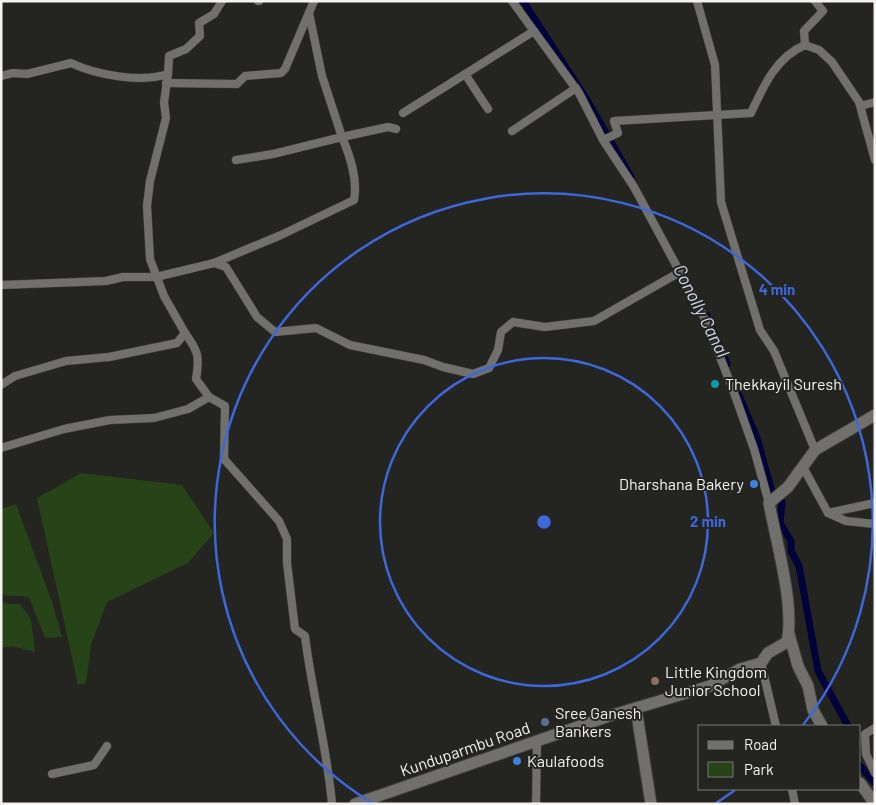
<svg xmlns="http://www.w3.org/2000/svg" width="876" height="805" viewBox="0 0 876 805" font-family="Barlow,sans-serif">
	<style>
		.green { fill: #274418 }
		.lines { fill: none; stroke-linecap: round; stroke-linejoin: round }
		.canal { stroke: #00013a; stroke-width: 7 }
		.street-casing { stroke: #40403e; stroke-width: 9 }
		.secondary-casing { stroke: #40403e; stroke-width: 13 }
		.street { stroke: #71706d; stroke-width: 8 }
		.secondary { stroke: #71706d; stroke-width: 11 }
		.ring { fill: none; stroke: #3d67dc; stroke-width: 2.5 }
		.culture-dot { fill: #0f9aa8; stroke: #242421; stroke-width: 2 }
		.shop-dot { fill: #3f7fe0; stroke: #242421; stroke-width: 2 }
		.education-dot { fill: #8d6e63; stroke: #242421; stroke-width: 2 }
		.service-dot { fill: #5c6f8a; stroke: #242421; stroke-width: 2 }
		.labels { text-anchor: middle; stroke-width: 4; stroke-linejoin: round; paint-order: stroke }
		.poi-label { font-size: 16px; fill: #f4f3f2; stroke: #242421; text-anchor: start }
		.street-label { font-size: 16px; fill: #f4f3f2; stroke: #242421 }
		.water-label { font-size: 18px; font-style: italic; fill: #d5dff2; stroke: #242421 }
		.centre { fill: #3d67dc; stroke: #242421; stroke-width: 2.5 }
		.ring-label { font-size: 15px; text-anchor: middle; font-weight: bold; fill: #3d67dc; stroke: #242421; stroke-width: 4; stroke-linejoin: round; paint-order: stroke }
	</style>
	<rect width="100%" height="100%" fill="#242421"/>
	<g class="green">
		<path d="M81,473L182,485L214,533L188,563L107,602L91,645L86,683L78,685L37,498Z"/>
		<path d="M16,504L52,602L62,637L45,638L29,597L1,595V509Z"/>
		<path d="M1,603L20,604L31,619L35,652L11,646L1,648Z"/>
	</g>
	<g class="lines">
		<g class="canal">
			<path d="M523,1L587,100L631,177"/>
			<path d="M707,316L727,364"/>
			<path d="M738,393L757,438L773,496L782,502L780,523L791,541V551L799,566L818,671L848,726"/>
			<path d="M860,766L875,783"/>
		</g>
		<g class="street-casing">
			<g id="street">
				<path d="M258,1H259"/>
				<path d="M512,1L579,93L603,140L634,187L703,315L732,387L754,449L769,503"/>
				<path d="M697,1L715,65L721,202L760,330L774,351L815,450"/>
				<path d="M805,45L819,50L832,62L859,102L875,160"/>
				<path d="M168,74L169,56L186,49L200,36L199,23L214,14L222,1"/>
				<path d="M465,74L488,109"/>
				<path d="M1,76L13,73L27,74L71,63C96,75 141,83 168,74L164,102L166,118L150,181L147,206L150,259L164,296L185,333L177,343L109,357L66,361L15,376L1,385"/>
				<path d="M166,83L237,84L245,76L281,73L285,69L314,1"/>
				<path d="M861,106L875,102"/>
				<path d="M403,113L534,31"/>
				<path d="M512,131L576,88"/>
				<path d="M603,140L618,133L614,121L751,113C763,87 776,57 805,45L804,31L823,11L815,1"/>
				<path d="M236,160L273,154L342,137L322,76L309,13"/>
				<path d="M214,263L281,235L354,200C358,179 350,156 342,137L388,127L396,129"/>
				<path d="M1,285L106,281L123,277H156L214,263L226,267L257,317L275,332L316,328L350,345L424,360L443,367L473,374L489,368L498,350L501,332L513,322L545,327L594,321L680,272"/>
				<path d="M185,333C198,351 200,356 196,379L209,397L225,406L224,459L279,521L287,539V563L295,629L305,636C312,693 327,747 332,804"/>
				<path d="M1,448L64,429L110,420L154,418L188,409L209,397"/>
				<path d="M803,467L828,513L846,521L875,524"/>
				<path d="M828,513L875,503"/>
				<path d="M761,663L776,726"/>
				<path d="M875,728L865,734L866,754L875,773"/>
				<path d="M52,774L94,765L107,746"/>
				<path d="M792,789L795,804"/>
				<path d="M536,804L537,741"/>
			</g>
		</g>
		<g class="secondary-casing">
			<g id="secondary">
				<path d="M789,634L798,666L808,686L813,710L822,726"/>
				<path d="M636,708L651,804"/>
				<path d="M860,783L875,804"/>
				<path d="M355,804L609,716L710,686L740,669L761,663L768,653L787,642C795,606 776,541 769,503L788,487L815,450L875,415"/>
			</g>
		</g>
		<use href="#street" class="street"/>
		<use href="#secondary" class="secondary"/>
	</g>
	<g class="ring">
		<circle cx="544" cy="522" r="164"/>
		<path d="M735 790A329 329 0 0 1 716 803M372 803A329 329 0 1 1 803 725"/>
	</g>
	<circle class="culture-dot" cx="715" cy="384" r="5"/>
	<g class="shop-dot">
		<circle cx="754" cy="484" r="5"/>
		<circle cx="517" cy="761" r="5"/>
	</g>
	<circle class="education-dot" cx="655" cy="681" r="5"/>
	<circle class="service-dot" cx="545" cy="722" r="5"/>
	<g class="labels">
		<g class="poi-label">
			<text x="725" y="390">Thekkayil Suresh</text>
			<text x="744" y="490" text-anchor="end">Dharshana Bakery</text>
			<text x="665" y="678">Little Kingdom<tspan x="665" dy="18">Junior School</tspan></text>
			<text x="555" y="719">Sree Ganesh<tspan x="555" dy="18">Bankers</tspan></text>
			<text x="527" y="767">Kaulafoods</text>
		</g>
		<g class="street-label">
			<text transform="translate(465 749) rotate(-19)" y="6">Kunduparmbu Road</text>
		</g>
		<g class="water-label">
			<text transform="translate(701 311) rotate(63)" y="6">Conolly Canal</text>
		</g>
	</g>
	<circle cx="544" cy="522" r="8" class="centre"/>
	<g class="ring-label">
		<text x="777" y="295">4 min</text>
		<text x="708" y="527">2 min</text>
	</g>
	<rect width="876" height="805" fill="none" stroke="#f4f3f2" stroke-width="5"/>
	<rect x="698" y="725" width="162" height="65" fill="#242421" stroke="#777775"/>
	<rect x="708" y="741" width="25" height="8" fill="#71706d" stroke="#777775"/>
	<text x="744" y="750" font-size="15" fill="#f4f3f2">Road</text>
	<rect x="708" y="762" width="25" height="15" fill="#274418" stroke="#777775"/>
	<text x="744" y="775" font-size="15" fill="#f4f3f2">Park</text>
</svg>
